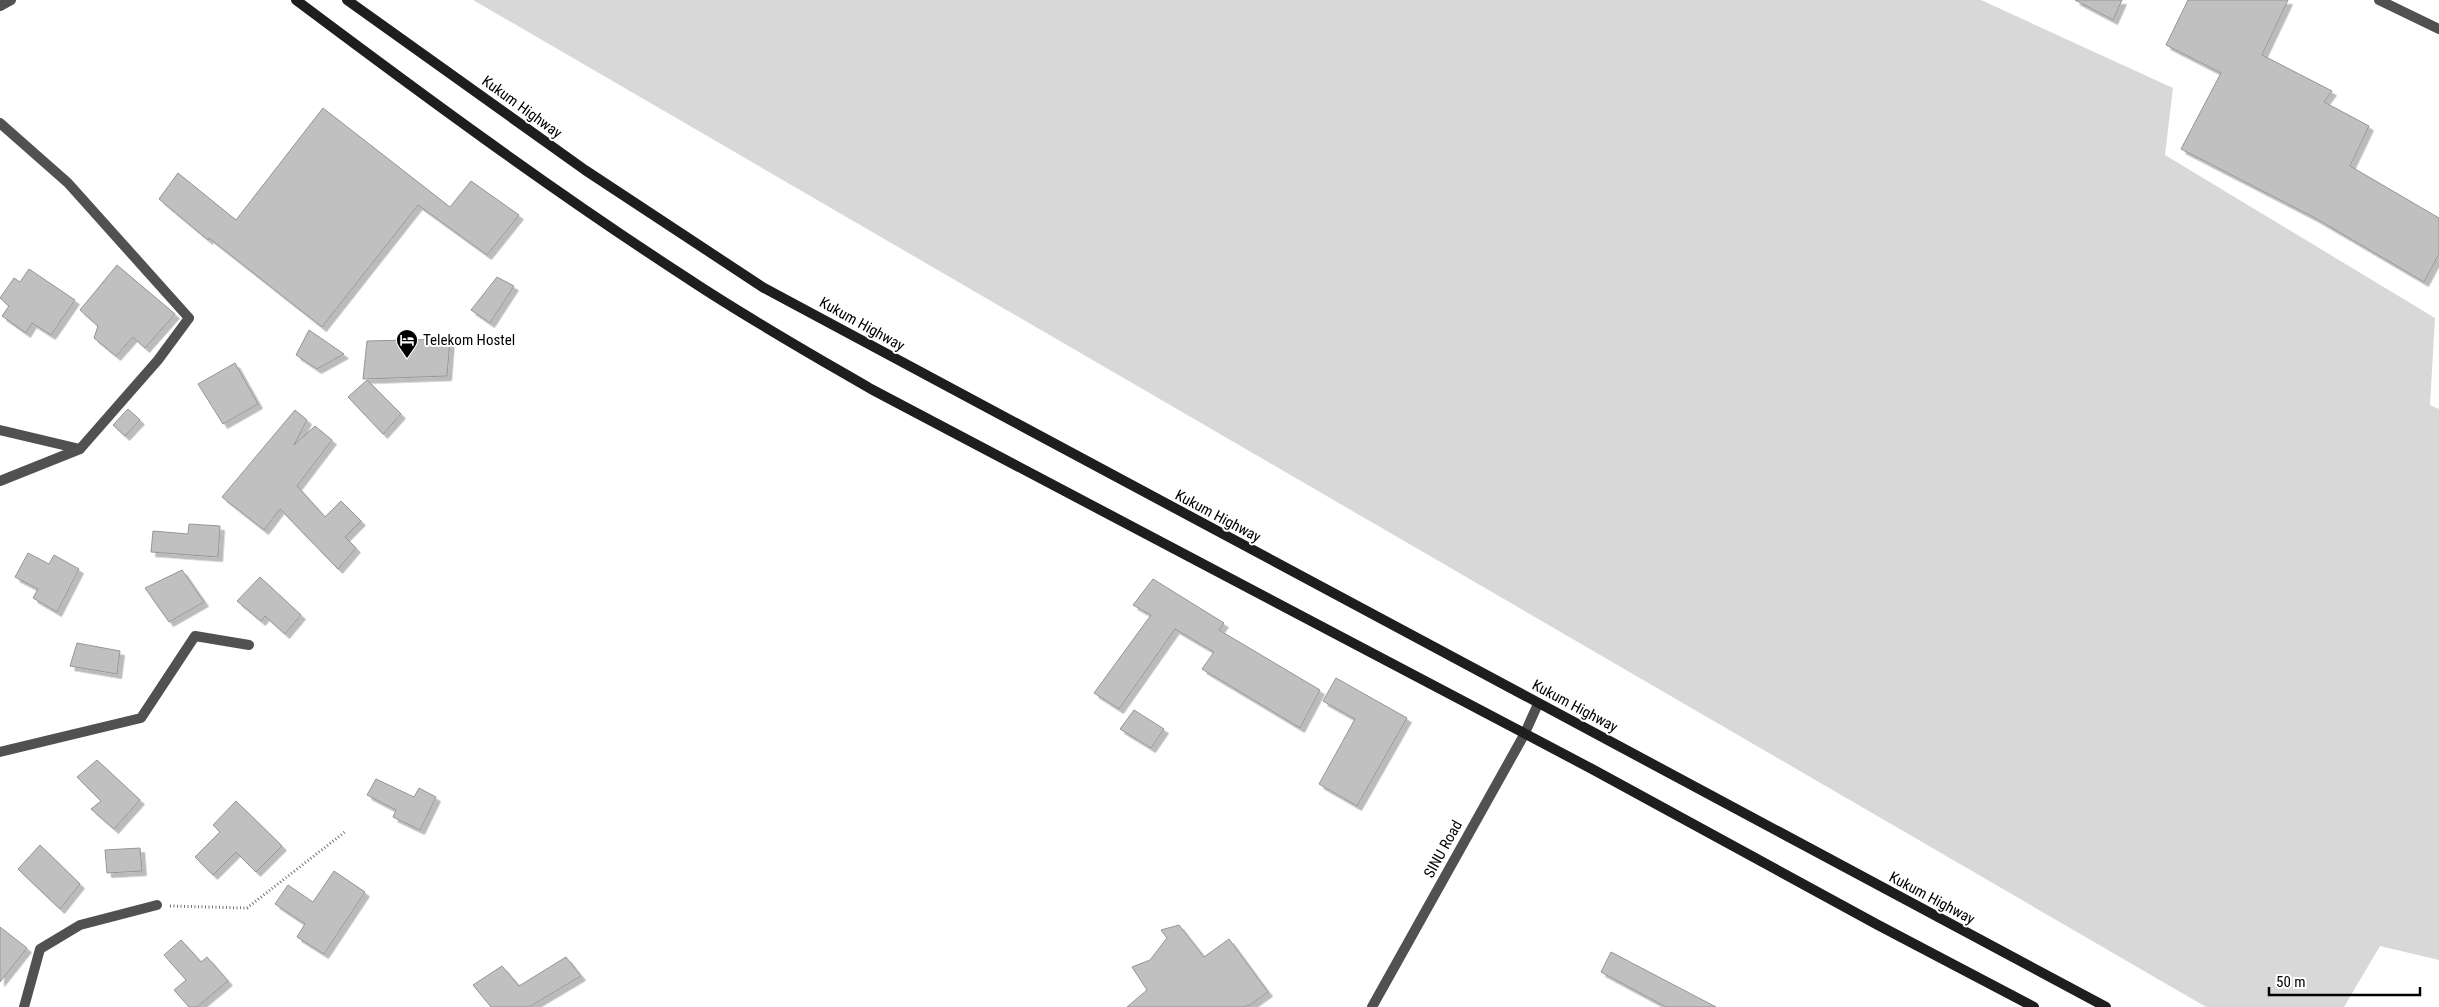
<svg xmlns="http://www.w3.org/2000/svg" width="2439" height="1007" viewBox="0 0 2439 1007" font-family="'Roboto Condensed',sans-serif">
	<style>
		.green { fill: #d8d8d8 }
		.building { fill: #c0c0c0; stroke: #959595; filter: url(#shadow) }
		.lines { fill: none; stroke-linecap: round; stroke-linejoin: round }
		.path { stroke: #737373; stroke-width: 3; stroke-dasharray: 1 2.5; stroke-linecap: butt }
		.minor { stroke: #515151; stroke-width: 10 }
		.secondary { stroke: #1e1e1e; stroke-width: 10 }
		.labels { text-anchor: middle; stroke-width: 4; stroke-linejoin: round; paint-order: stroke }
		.street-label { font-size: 15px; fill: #000; stroke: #fff }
		.poi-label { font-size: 15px; fill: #000; stroke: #fff; text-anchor: start }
	</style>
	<defs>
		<filter id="shadow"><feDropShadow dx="4.5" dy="4.5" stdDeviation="0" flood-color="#0004"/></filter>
	</defs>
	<rect width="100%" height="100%" fill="#fff"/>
	<path class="green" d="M473,0H1981L2173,88L2165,155L2435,318L2430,405L2439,409V960L2380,946L2344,1007H2206Z"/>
	<g class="building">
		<path d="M2075,0H2122L2113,20Z"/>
		<path d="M2188,0H2288L2262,55L2332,91L2324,102L2369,126L2350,166L2439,218V254L2424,282L2315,218L2181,149L2221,73L2166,45Z"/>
		<path d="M323,108L450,207L471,181L519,215L487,255L418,205L322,327L209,238L208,240L159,199L178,173L236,220Z"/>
		<path d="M117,265L175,314L145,348L133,337L116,356L94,338L98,326L80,310Z"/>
		<path d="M29,269L75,300L51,335L32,323L26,333L2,316L9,306L0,298L14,278L20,282Z"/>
		<path d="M497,277L514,286L490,323L471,310Z"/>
		<path d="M309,330L344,354L317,369L296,355Z"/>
		<path d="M450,339L447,376L363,379L367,341Z"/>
		<path d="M235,363L258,404L223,424L198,384Z"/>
		<path d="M367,380L401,414L383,434L348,397Z"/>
		<path d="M128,409L140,420L125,436L113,425Z"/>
		<path d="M295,410L307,420L294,445L315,426L332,440L297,486L325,517L341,501L361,521L345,537L356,548L338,569L280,509L264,530L222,497Z"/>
		<path d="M189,524L220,526L218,557L151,552L153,531L188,534Z"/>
		<path d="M28,553L49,564L54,555L79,569L57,612L33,598L38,589L15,577Z"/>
		<path d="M182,570L204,602L169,622L145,588Z"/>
		<path d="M260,577L301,615L285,634L265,616L261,621L237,601Z"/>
		<path d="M1153,579L1224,623L1219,630L1320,690L1300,728L1202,669L1214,652L1175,629L1119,709L1094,693L1151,615L1133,605Z"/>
		<path d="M77,643L120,651L117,674L70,666Z"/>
		<path d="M1336,678L1407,718L1357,806L1319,784L1355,719L1323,701Z"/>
		<path d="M1134,710L1164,729L1151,748L1120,729Z"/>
		<path d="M97,760L140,800L114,829L91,809L101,801L77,777Z"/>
		<path d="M376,779L414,797L419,788L436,797L420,830L393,817L396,810L367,795Z"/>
		<path d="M236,801L282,846L256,872L236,852L213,875L195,857L220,832L213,825Z"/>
		<path d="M40,845L80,884L60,909L18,869Z"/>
		<path d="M140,848L142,871L107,873L105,850Z"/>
		<path d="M334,871L365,892L324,954L297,937L305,924L275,904L288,885L313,902Z"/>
		<path d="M1179,925L1204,957L1229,939L1268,992L1250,1005L1243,1007H1127L1147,990L1132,967L1150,960L1167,938L1161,930Z"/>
		<path d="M0,927L27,948L0,982Z"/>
		<path d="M181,940L201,962L207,957L228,981L197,1007H189L174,990L186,980L164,955Z"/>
		<path d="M1611,952L1716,1007H1666L1601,972Z"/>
		<path d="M566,957L581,976L529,1007H491L473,985L502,966L519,986Z"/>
	</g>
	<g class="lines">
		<path class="path" d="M170,906L247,908L346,831"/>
		<g class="minor">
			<path d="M2379,0L2439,29"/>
			<path d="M0,6L11,0"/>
			<path d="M0,123L68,183L189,318L158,360L80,449L0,430"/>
			<path d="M0,481L80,449"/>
			<path d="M0,752L141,718L195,636L249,645"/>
			<path d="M24,1007L40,949L80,925L157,905"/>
			<path d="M1372,1007L1524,735L1538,704"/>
		</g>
		<g class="secondary">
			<path d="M296,0C424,96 553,191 687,278C747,318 809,353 871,389L1592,769L1878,925L2034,1007"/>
			<path d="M347,0L585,170L764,288L2106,1007"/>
		</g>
	</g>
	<defs>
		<g id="hotel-pin" transform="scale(1.125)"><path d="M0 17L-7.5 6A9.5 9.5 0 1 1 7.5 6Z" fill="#000" stroke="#fff"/><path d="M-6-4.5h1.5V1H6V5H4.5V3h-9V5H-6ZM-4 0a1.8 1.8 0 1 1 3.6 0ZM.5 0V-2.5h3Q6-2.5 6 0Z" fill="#fff"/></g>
	</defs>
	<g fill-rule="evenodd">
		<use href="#hotel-pin" x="407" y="340"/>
	</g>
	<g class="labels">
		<g class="street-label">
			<text transform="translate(522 107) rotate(36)" y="5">Kukum Highway</text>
			<text transform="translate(862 324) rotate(29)" y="5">Kukum Highway</text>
			<text transform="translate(1218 516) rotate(28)" y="5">Kukum Highway</text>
			<text transform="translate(1575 706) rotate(28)" y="5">Kukum Highway</text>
			<text transform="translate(1443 849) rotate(-61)" y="5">SINU Road</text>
			<text transform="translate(1932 898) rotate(28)" y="5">Kukum Highway</text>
		</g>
		<g class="poi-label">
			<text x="423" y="345">Telekom Hostel</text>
		</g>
	</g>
	<path d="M2269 987v8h151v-8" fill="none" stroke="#000000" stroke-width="2.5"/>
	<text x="2276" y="987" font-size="15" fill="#000000" stroke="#ffffff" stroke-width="4" paint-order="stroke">50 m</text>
</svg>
